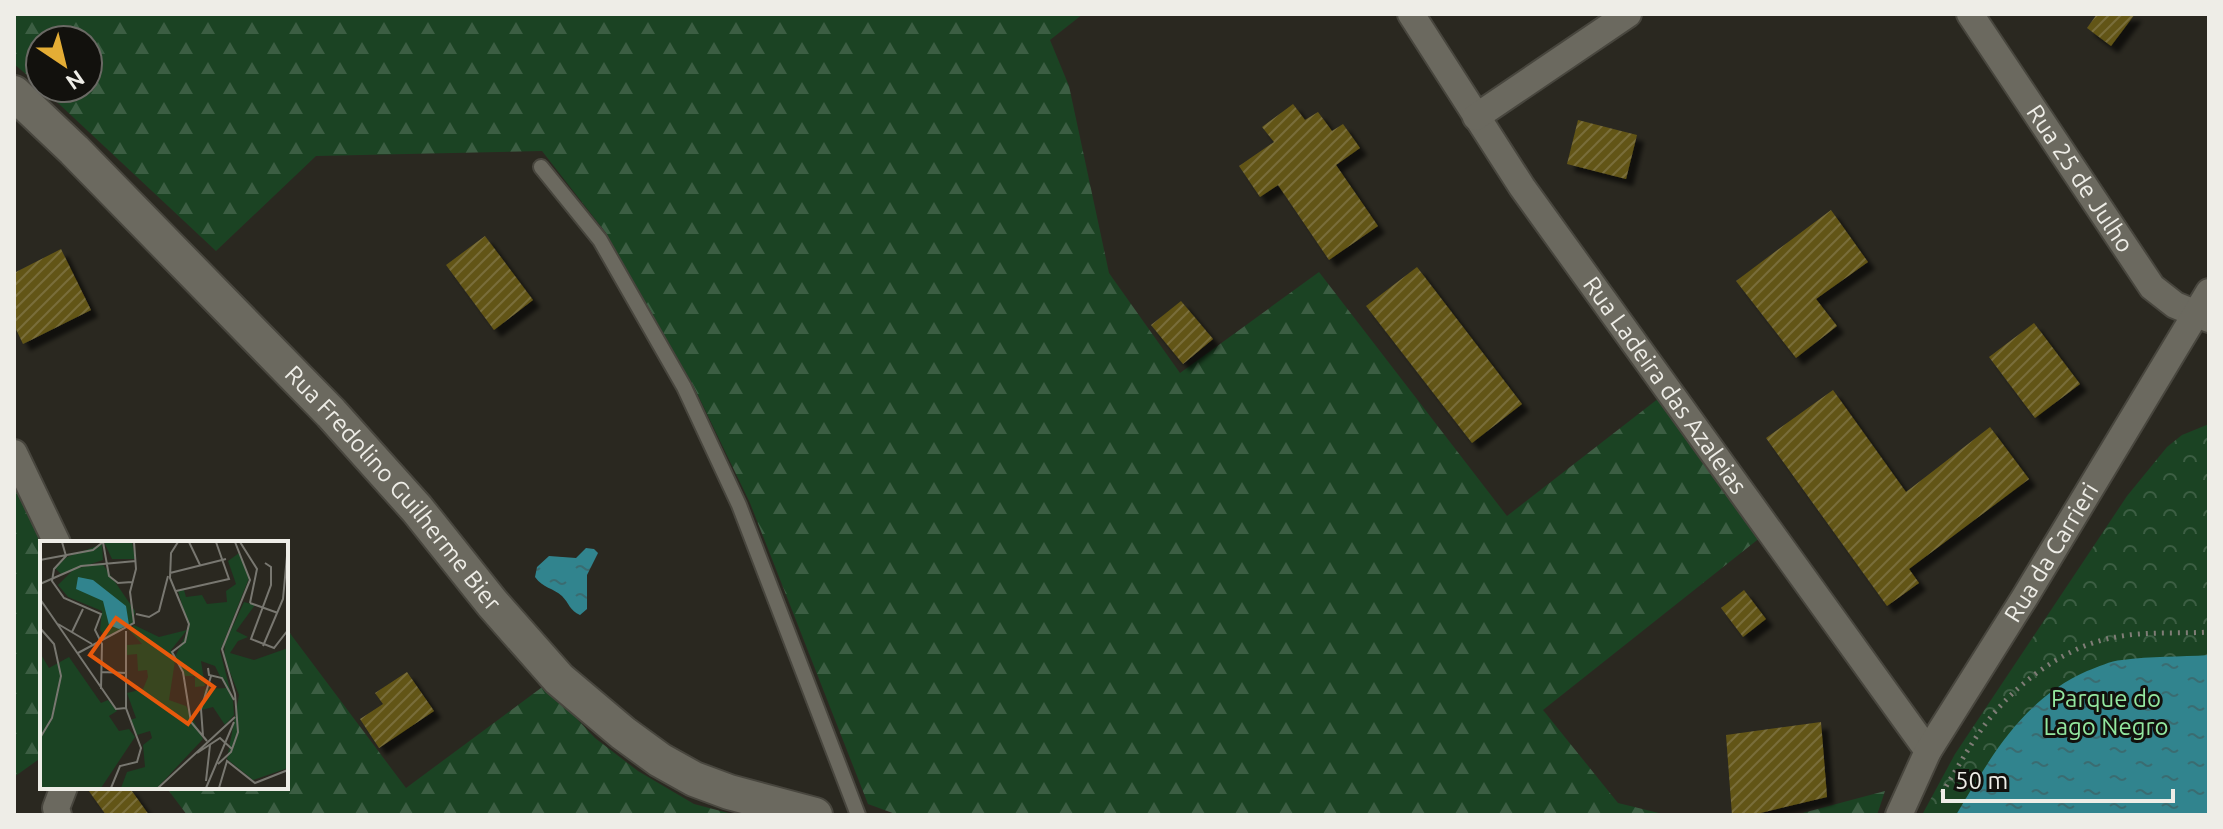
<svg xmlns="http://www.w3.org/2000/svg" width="2223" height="829" viewBox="0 0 2223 829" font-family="Ubuntu,sans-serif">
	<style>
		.forest { fill: url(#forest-firs) }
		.park { fill: url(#park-crowns) }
		.water { fill: url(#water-ripples) }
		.building { fill: url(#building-hatch); filter: url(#shadow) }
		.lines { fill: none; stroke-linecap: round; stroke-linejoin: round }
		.service-casing { stroke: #48463e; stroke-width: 18 }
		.minor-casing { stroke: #48463e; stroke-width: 30 }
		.tertiary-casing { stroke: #48463e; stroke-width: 38 }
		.path { stroke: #7f7d76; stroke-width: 5; stroke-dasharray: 2 6; stroke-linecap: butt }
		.service { stroke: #6b695f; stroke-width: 14 }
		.minor { stroke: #6b695f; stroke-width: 26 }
		.tertiary { stroke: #6b695f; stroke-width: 34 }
		.labels { text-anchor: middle; stroke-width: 6; stroke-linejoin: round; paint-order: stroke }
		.street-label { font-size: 24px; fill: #eeede7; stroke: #12110d }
		.park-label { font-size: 24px; fill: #93e79f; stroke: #12110d }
		.inset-road { fill: none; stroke: #787770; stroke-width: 2 }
		.view { fill: #e8590c; fill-opacity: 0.15; stroke: #e8590c; stroke-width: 4 }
		.inset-edge { fill: none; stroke: #eeede7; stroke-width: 4 }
	</style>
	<defs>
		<pattern id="forest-firs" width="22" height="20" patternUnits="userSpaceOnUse" patternTransform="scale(2)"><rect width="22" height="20" fill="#1b4323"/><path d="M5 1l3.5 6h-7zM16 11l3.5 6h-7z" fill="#3c5e43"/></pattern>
		<pattern id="park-crowns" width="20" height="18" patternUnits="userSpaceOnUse" patternTransform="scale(2)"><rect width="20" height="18" fill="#1b4323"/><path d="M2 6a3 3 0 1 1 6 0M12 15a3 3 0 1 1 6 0" fill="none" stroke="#3c5e43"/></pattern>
		<pattern id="water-ripples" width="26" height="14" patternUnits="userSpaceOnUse" patternTransform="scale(2)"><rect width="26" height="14" fill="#31848e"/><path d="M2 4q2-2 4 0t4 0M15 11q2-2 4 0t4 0" fill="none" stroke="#3a6c71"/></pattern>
		<pattern id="building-hatch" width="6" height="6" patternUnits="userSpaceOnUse" patternTransform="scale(2)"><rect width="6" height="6" fill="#625518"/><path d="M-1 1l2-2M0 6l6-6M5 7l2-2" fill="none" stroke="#796e3a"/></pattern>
		<filter id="shadow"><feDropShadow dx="7" dy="7" stdDeviation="2" flood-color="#0009"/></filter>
	</defs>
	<rect width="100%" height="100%" fill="#2a2820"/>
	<g class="forest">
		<path d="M14,14H1083L1050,40L1069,86L1109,273L1180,373L1319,272L1507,516L1659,398L1761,537L1543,710L1618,803L1667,815H898L868,804L750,503L693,385L606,233L542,151L316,156L216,251L42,88H88V40H40V86L14,64Z"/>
		<path d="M14,476L46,543H42V757L14,777Z"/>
		<path d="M286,628L406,788L545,685L595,738L638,771L694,804L736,815H187L166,787H286Z"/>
		<path d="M1885,791L1877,815H1795Z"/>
	</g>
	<path class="park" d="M2209,424V815H1922L1955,754L2127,496L2167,447L2182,435Z"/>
	<g class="water">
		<path d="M586,548L594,549L598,553L587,575V609L580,615C570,611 569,603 562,596C553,588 543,588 535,577L537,567L549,556L576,558Z"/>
		<path d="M2209,655V815H1956C1991,757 2022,700 2087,671C2098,667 2110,661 2122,660C2151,656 2180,657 2209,655Z"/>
	</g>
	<g class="building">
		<path d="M2097,14H2135L2111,46L2087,28Z"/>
		<path d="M1293,104L1305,120L1318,112L1332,131L1343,124L1360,148L1336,165L1378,226L1329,260L1278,185L1260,197L1239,166L1274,142L1262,127Z"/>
		<path d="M1578,120L1637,135L1626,179L1567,164Z"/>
		<path d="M1831,210L1868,262L1816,299L1837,326L1796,358L1736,281Z"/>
		<path d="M485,236L533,300L494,330L446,265Z"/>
		<path d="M61,249L91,310L23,344L14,325V273Z"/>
		<path d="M1417,267L1522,404L1472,443L1366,306Z"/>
		<path d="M1181,301L1213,339L1183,364L1151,325Z"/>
		<path d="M2034,323L2080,384L2035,418L1989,357Z"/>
		<path d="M1833,390L1906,492L1990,427L2029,479L1909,569L1919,583L1887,606L1766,438Z"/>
		<path d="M1744,590L1766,619L1743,637L1721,608Z"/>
		<path d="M407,672L434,711L379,748L360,719L383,704L375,693Z"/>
		<path d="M1821,722L1827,797L1752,815H1732L1726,735Z"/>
		<path d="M86,787H129L149,815H106Z"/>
	</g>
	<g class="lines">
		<g class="service-casing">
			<path id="service" d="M541,167L600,240L684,387L739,505L858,815"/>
		</g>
		<g class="minor-casing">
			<g id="minor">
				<path id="s1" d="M1411,14L1522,187L1928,751"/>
				<path id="s2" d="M1970,14L2152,287L2175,305L2209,319"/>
				<path d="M1476,117L1628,14"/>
				<path d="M14,453L57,543"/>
				<path d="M58,815L56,808L64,787"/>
				<path id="s3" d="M1899,815L1928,751L2025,597L2209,292"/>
			</g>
		</g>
		<g class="tertiary-casing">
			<g id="tertiary">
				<path id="s4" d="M14,93L74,150L331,413L417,509L492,603L559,679L623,733L660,760L694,779L729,792L815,815"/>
			</g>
		</g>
		<path class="path" d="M1942,793C1955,772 1967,750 1981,730C2011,687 2063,646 2116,637C2146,631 2179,634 2209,632"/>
		<use href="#service" class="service"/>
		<use href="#minor" class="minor"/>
		<use href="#tertiary" class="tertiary"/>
	</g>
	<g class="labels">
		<g class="street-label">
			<text dy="8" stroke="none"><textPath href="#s2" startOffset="198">Rua 25 de Julho</textPath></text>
			<text dy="8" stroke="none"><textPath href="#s1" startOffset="450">Rua Ladeira das Azaleias</textPath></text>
			<text dy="8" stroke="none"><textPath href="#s4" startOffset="548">Rua Fredolino Guilherme Bier</textPath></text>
			<text dy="8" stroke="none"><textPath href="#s3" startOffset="304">Rua da Carrieri</textPath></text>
		</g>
		<g class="park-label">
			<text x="2106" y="707">Parque do<tspan x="2106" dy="28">Lago Negro</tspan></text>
		</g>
	</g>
	<g transform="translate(40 541)">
		<rect width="248" height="248" fill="#2a2820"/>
		<path d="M62,3L63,19L21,33L15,27L27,16ZM199,12L209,37L180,110L193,160L194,174L185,184L173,166L161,169L165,148L186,147L175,125L161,120L165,145L155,146V135H145L135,116L149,87L138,50L144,49L146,56L162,54L167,63L187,61L186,50L196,43L188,20ZM204,61L215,64L196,90L208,96L198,100L190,112L214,119L248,107V227L213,239L187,218L199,154L184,116L185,102ZM94,84L119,96L147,89L131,109L135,120L129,159L146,165L163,198L117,247H81L87,231L105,226L103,204L112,197L110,190L97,194L90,179L96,177L87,152L103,148L108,136L107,129L98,130L97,113L87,114V104L102,103L89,89ZM0,112L9,127L29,116L61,162L68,159L77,170L69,175L79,190L89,188L95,196L61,247H0Z" fill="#1b4323"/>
		<path d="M64,1H92L95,18H72ZM62,22L95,70L93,83L65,96L60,89L62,70L28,56L18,44L34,28Z" fill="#1b4323"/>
		<path d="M38,36L53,39L86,65L89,84L79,88L69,84L63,60L36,48Z" fill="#31848e"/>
		<path class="inset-road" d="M22,1L26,15L14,28L12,40L24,57L61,73L55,89L62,103L61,148M63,1L69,35L78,42L92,41M138,1L131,12L130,37L149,83L145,101L132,111L143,131L151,181L167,200M149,1L160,24M200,1L217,28L210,62M0,19L53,9L63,1M225,22L231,26V44L211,98L234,107L248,89M130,32L186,18M0,43L41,25L96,20M136,50L189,38L176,1M0,58L76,168L86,167M210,62L238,72M96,73L109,76L119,70L128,35M18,83L52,103M0,87L14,103L21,135L12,177L0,197M32,91L43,68M223,105L243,58L248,4M38,112L94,82L90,51L96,28L94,1M168,127L169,134L182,137L194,159M61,131L87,132M163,195L161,168L171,135M157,212L180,197L192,208M178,223L191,211L198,191L195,153L182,108L210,39L195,1M166,240L170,204M71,247L80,225L97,221L101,207L86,167V90M118,247L195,176M166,247L194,181M179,247L187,220L215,242L248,229"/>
		<path class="view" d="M76,77L174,146L148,183L50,114Z"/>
		<rect width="248" height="248" class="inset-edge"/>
	</g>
	<rect width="2223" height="829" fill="none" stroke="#eeede7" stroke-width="32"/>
	<g transform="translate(64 64) rotate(145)"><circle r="38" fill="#12110d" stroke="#6a6964" stroke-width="2"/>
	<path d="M0-6L14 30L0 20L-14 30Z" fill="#e4ad35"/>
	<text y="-12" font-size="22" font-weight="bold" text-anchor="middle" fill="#eeede7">N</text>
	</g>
	<path d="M1943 789v12h230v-12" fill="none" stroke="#eeede7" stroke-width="4"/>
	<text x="1955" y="789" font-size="24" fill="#eeede7" stroke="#12110d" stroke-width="6" paint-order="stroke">50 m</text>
</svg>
